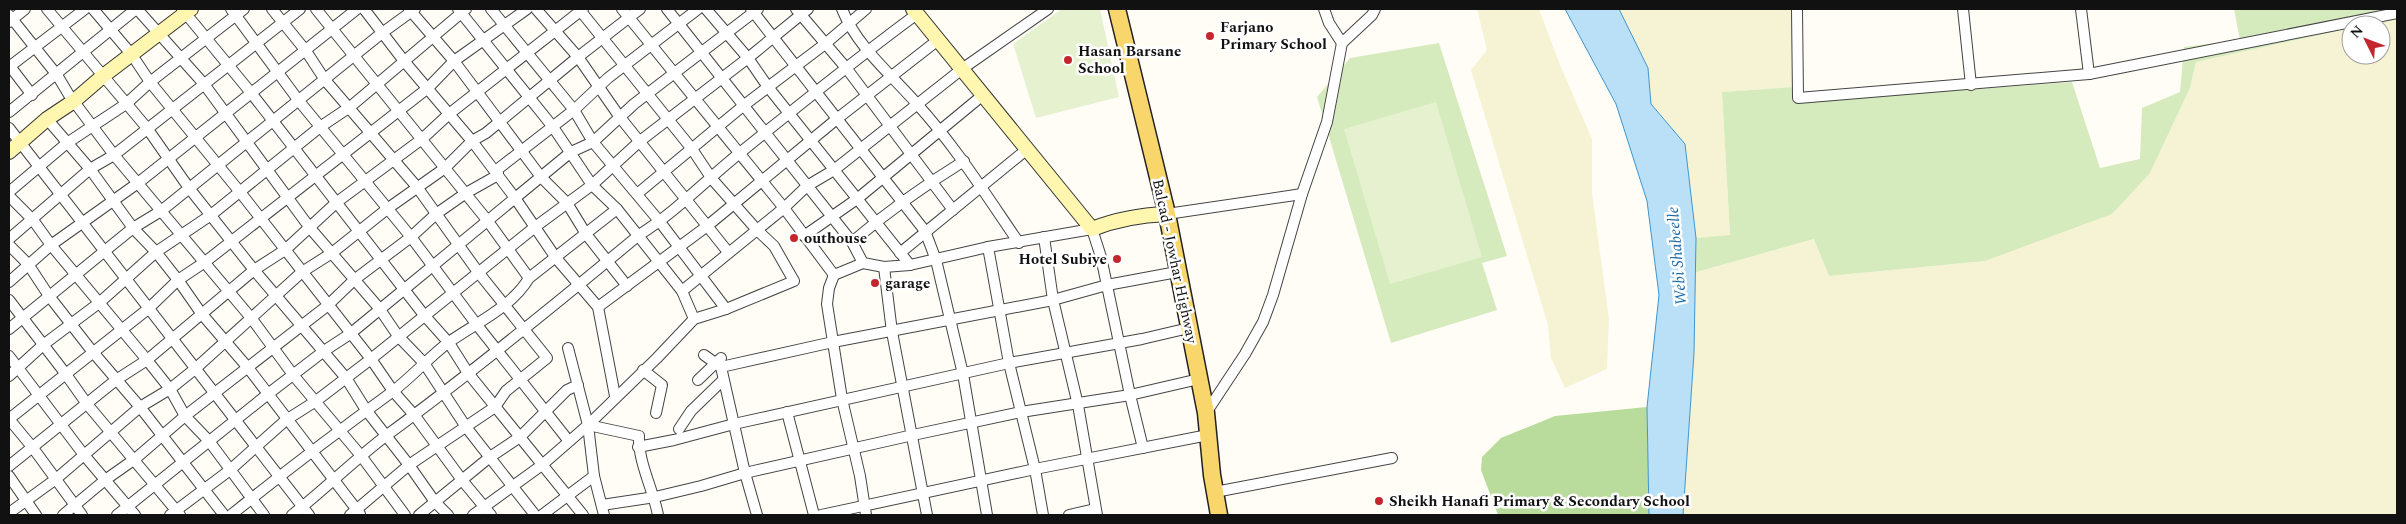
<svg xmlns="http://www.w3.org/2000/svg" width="2406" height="524" viewBox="0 0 2406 524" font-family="Spectral,serif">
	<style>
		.farmland { fill: #f6f3d4 }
		.green { fill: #d5ebbd }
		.forest { fill: #b9dc9c }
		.pitch { fill: #e6f2cf }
		.water { fill: #b9e0f7; stroke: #3f96cf }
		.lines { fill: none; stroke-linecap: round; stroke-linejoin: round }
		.street-casing { stroke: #444; stroke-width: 12 }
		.secondary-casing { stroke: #333; stroke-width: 16 }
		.primary-casing { stroke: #222; stroke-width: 19 }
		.street { stroke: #fff; stroke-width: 10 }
		.secondary { stroke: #fff6b0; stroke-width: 14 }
		.primary { stroke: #f9d66b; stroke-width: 16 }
		.poi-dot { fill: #c4262e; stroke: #fff; stroke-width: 2 }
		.labels { text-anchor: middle; stroke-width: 5; stroke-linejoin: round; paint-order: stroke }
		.poi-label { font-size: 15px; font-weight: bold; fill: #111; stroke: #fff; text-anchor: start }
		.street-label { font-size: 15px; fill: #111; stroke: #fff }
		.water-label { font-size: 16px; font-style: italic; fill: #1768a6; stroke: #fff }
	</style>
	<rect width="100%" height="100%" fill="#fffdf5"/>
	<g class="farmland">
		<path d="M1477,9H1539L1560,65L1592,139V193L1609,319L1607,369L1565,388L1551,358L1548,325L1471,70L1487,50Z"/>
		<path d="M1619,9H1793L1794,87L1722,92L1730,236L1696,238L1685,144L1651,104L1648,68Z"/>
		<path d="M2397,19V515H1683L1694,353L1693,273L1814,239L1829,276L1985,261L2150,173L2190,88L2196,62L2351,28V55H2381V25H2365Z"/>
	</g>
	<g class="green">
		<path d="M2234,9H2397V19L2365,25H2351V28L2196,62L2190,88L2150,173L2112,214L1985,261L1829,276L1814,239L1693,273L1696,238L1730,235L1722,92L1794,87V103L2072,82L2100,168L2140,159L2142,108L2180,92L2184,47L2240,40Z"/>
		<path d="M1439,43L1507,256L1482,263L1497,310L1391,343L1317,97L1350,58Z"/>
	</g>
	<path class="forest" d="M1647,407L1649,515H1498L1481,470L1482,457L1501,438L1555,416Z"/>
	<g class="pitch">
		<path d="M1062,9H1100L1119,97L1036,118L1013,44Z"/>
		<path d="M1436,102L1482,257L1390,284L1344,129Z"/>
	</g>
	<path class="water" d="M1565,9H1619L1648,68L1651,104L1685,144L1696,238L1694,353L1683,515H1649L1647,407L1659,295L1647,201L1616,104Z"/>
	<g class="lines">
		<g class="street-casing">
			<g id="street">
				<path d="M47,9L147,128L189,188L254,270L346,378L366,410L409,465L435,502L448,515"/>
				<path d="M93,9L132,55L150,82L240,192L371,359L393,391L415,416L462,480L491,515"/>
				<path d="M137,9L204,84L310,228L379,308L398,336L424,363L466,427L535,515"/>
				<path d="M182,9L252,94L424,315L449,343L468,373L583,515"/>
				<path d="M231,9L299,101L411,237L477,325L568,440"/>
				<path d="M272,9L306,51L325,80L417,187L478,272L547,358L506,391L495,407L409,465L350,515"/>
				<path d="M316,9L487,220L529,278"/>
				<path d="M364,9L404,61L472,141L515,198L556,258L598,307L615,396"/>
				<path d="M409,9L454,61L541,177L567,203L586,234L627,286"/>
				<path d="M458,9L553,127L592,185L617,209L682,291L694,319"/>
				<path d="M491,9L574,110L593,142L660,222L726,309"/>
				<path d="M536,9L578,57L619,116L728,252"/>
				<path d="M622,9L784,208L834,275"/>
				<path d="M667,9L852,242L863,263"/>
				<path d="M706,9L748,58L768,87L910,265"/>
				<path d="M751,9L925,231L936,260L963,374L987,515"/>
				<path d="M796,9L847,69L953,210"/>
				<path d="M842,9C857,47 891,74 917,104C956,147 986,195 1019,243"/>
				<path d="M1324,9L1329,23L1342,43"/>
				<path d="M1797,9L1798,98L2089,74L2397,13"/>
				<path d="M1963,9L1971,85"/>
				<path d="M2081,9L2089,74"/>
				<path d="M9,15L57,75L69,95L114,155L252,319L294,376L362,457L405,515"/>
				<path d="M9,22L25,9"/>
				<path d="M9,65L32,95"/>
				<path d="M9,67L85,9"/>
				<path d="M9,112L136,9"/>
				<path d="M47,119L90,169L133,228L156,252L178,280L201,313L249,369L360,514"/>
				<path d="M9,128L309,515"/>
				<path d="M9,192L67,143L126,104L150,82L244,9"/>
				<path d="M637,194L743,106L825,44L866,9"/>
				<path d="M9,196L33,220L51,245L147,360L170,389L185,416L209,441L264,515"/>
				<path d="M1167,214L1302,194"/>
				<path d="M804,236L857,199L983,95"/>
				<path d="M1044,237L1053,300L1078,405L1097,515"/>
				<path d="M9,239L90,169L114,155L300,9"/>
				<path d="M852,242C887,212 925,185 964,161"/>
				<path d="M9,245L28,264L49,296L92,351L140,407L224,515"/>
				<path d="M988,247L1009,363L1035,469L1043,515"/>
				<path d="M900,253L1026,150"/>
				<path d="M884,267L892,332L927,515"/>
				<path d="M834,275L863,263L884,267L910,265L988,247L1092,229L1101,257L1130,395L1143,448"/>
				<path d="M834,275L829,288L827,304L842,399L860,476L866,515"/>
				<path d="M9,282L51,245L138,183L357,9"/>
				<path d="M682,291L784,208L807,186L834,170L962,69L1048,9"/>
				<path d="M9,300L65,373L87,404L180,515"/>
				<path d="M598,307L706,227L838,118L938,40"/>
				<path d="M9,329L133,228L161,211L382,33L415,9"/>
				<path d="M568,348L588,425L594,476L604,515"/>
				<path d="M704,355L721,367L833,342L1053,300L1107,285L1177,272"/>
				<path d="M9,356L84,455L135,515"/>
				<path d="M721,367L745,473L757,515"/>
				<path d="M643,370L662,385L656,413"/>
				<path d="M9,376L43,345L99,303L156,252L211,215L320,127L350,107L466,9"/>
				<path d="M698,380L721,358"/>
				<path d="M787,412L814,515"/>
				<path d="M1206,413L1245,354L1263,322L1273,295L1302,194L1327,122L1342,43L1372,15L1375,9"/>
				<path d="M9,419L148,309L178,280L205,262L428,88L454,61L527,9"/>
				<path d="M9,419L33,448L82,515"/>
				<path d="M588,425L639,436C638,462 653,489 658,515"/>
				<path d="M679,429L691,411L723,380"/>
				<path d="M638,447L674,440L734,424L1009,363L1142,339L1189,328"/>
				<path d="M9,466L116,380L147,360L254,270L285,250L337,202L422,139L449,114L583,9"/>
				<path d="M9,476L36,515"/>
				<path d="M1215,492L1392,458"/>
				<path d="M602,505L655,497L701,486L745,473L913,435L1021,412L1130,395L1199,379"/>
				<path d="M9,513L56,479L140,407L170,389L195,369L302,272L332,253L387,209L445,168L472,141L486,133L578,57L640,9"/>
				<path d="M63,515L105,480L135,459L185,416L327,306L354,280L411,237L436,214L466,193L498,175V169L574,110L608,78L698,9"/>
				<path d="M117,515L268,394L324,351L350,334L571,152L593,142L634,104L758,9"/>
				<path d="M170,515L230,470L286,420L316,401L371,359L535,227L592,185L640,141L748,58L808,9"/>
				<path d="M231,515C283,473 337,432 392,392C412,377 429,357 449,342C476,323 512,307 529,278L617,209"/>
				<path d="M292,515C324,490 354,460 387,435C473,372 556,304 639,235C676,212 707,179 741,152C799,105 857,58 917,14"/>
				<path d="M419,515L490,457L520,437L567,390L578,385"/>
				<path d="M473,515L542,465L588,425L657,358L694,319L726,309L794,281L774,246L757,230L712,179L692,149L579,9"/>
				<path d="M542,515L594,476"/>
				<path d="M821,515L1035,469L1208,435"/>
				<path d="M1069,515L1095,509"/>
			</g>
		</g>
		<g class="secondary-casing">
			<g id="secondary">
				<path d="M913,9L1092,229C1117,219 1140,215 1167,214"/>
				<path d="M9,152L47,119L74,101L103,76L191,9"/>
			</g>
		</g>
		<g class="primary-casing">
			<path id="primary" d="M1117,9L1167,214L1206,413L1212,475L1219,515"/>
		</g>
		<use href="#street" class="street"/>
		<use href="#secondary" class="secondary"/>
		<use href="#primary" class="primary"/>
	</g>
	<g class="poi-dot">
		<circle cx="1210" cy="36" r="5"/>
		<circle cx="1068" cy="60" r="5"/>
		<circle cx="794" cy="238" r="5"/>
		<circle cx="1117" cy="259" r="5"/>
		<circle cx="875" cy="283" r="5"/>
		<circle cx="1379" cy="501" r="5"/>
	</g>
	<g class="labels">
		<g class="poi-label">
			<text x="1220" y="32">Farjano<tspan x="1220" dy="17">Primary School</tspan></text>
			<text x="1078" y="56">Hasan Barsane<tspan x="1078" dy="17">School</tspan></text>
			<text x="804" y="243">outhouse</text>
			<text x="1107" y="264" text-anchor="end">Hotel Subiye</text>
			<text x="885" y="288">garage</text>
			<text x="1389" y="506">Sheikh Hanafi Primary &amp; Secondary School</text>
		</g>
		<g class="street-label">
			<text transform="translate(1175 261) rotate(78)" y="5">Balcad - Jowhar Highway</text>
		</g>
		<g class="water-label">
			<text transform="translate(1676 256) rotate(-95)" y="6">Webi Shabeelle</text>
		</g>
	</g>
	<rect width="2406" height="524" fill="none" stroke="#111111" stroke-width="20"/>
	<g transform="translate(2366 40) rotate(312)"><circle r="24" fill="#ffffff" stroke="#a0a0a0"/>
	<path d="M0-4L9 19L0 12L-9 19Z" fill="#c4262e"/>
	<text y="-8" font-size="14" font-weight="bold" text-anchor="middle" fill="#111111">N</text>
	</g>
</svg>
